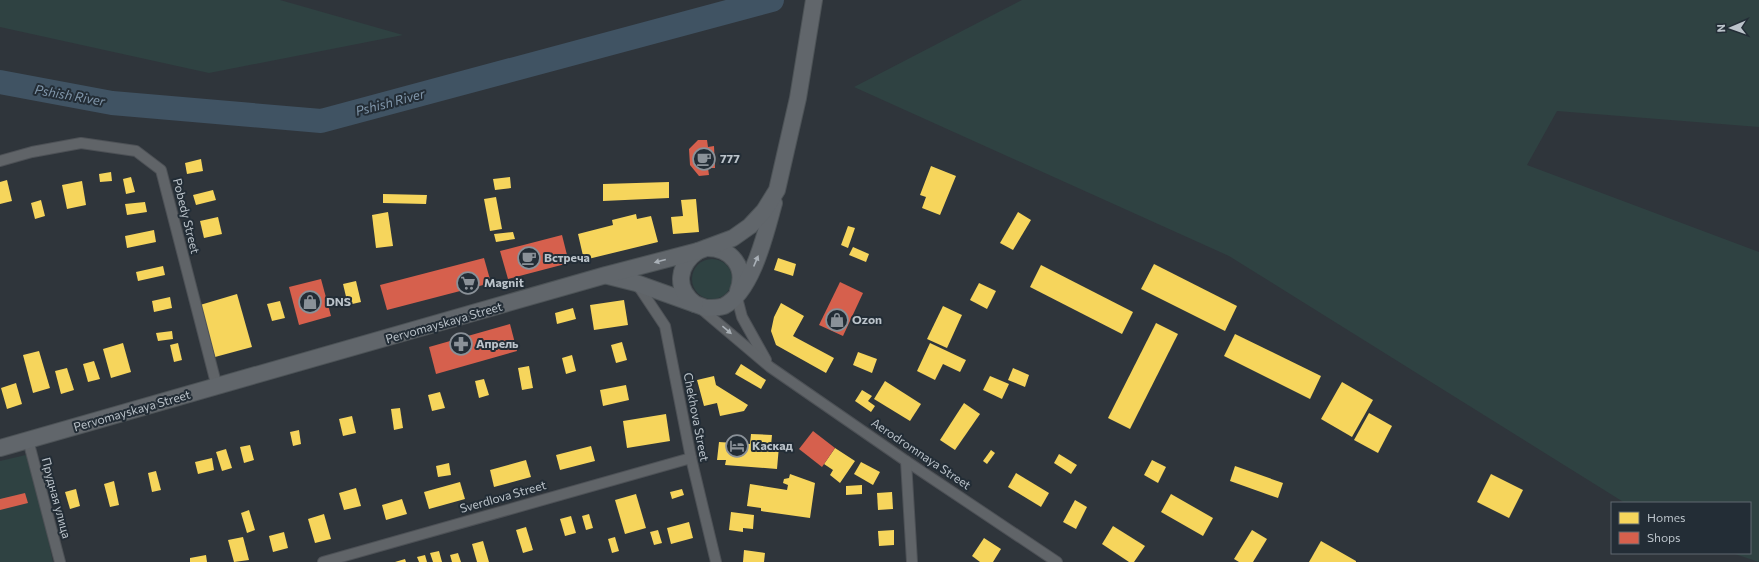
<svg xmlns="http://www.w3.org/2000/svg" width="1759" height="562" viewBox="0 0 1759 562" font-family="Commissioner,sans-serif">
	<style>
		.green { fill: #2f4242 }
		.homes { fill: #f6d55c }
		.shops { fill: #d6604d }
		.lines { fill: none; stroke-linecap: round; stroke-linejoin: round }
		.river { stroke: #405363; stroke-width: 24 }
		.minor-casing { stroke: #4d5156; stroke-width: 12 }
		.primary-casing { stroke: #4d5357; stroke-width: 18 }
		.minor { stroke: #606468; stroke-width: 10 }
		.primary { stroke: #61666b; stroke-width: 16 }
		.oneway { fill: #a9b0b7 }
		.oneway2 { fill: #a9b0b6 }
		.labels { text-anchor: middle; stroke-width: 4; stroke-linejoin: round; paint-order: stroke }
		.poi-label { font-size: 12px; font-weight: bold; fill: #bbc3ca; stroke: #232d36; text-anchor: start }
		.street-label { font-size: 12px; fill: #bbc3ca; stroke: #232d36 }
		.water-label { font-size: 13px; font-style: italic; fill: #8096aa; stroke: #232d36 }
	</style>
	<rect width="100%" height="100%" fill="#2f353b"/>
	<g class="green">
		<path d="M0,0H280L403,35L209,73L0,27Z"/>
		<path d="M1022,0H1759V127L1557,111L1527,165L1759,252V562L1732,553H1750V503H1625L1229,256L854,87Z"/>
		<circle cx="712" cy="279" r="20"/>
		<path d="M30,454L53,562H0V461Z"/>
	</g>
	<g class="homes">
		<path d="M201,159L203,171L187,174L185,163Z"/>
		<path d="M931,166L956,176L940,215L922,208L926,197L920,195Z"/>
		<path d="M111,172L112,181L100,182L99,174Z"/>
		<path d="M131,177L135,192L126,194L123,179Z"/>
		<path d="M510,177L511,188L495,190L493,179Z"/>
		<path d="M7,180L12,201L0,204V182Z"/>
		<path d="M82,181L86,205L67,209L62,185Z"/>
		<path d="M669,182V198L603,201V184Z"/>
		<path d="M213,190L216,200L196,205L193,195Z"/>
		<path d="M383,194L427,195L426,204L383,203Z"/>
		<path d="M496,197L502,229L490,231L484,199Z"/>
		<path d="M696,199L699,232L673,234L671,217L683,216L681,200Z"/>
		<path d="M41,200L45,216L35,219L31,203Z"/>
		<path d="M145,202L147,212L127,215L125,204Z"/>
		<path d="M388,212L393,246L376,248L372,215Z"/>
		<path d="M1018,212L1031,220L1013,250L1000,243Z"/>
		<path d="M636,214L637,219L651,216L658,242L584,260L578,234L613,225L612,220Z"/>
		<path d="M218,217L222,234L204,238L200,221Z"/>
		<path d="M848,226L855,228L848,248L841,245Z"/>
		<path d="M154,230L156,242L127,248L125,236Z"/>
		<path d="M513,232L515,239L496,242L494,234Z"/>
		<path d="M853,247L869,254L866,262L849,255Z"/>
		<path d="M778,258L796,264L793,276L774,270Z"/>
		<path d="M1154,264L1237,306L1225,331L1141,289Z"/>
		<path d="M1041,265L1133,312L1122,334L1030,287Z"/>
		<path d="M163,266L165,275L138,281L136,272Z"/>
		<path d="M356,281L361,302L348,305L343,284Z"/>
		<path d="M979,283L996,291L987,309L970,300Z"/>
		<path d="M237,294L252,347L215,357L200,305Z"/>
		<path d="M170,297L172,308L154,312L152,301Z"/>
		<path d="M624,300L628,325L594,330L590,305Z"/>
		<path d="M280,301L285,318L272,321L267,304Z"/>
		<path d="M781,303L804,316L793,336L834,358L826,373L776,345L771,331L774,317Z"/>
		<path d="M943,306L962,315L947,348L927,339Z"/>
		<path d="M573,308L576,319L557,324L555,313Z"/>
		<path d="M1156,323L1178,334L1130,429L1108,418Z"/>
		<path d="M172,331L173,339L158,341L156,333Z"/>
		<path d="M1235,334L1321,376L1310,399L1224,356Z"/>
		<path d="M622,342L627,360L616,363L611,345Z"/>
		<path d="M123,343L131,372L111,378L103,349Z"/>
		<path d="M178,343L182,360L174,362L170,345Z"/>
		<path d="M930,343L966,360L960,372L943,364L935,380L917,371Z"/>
		<path d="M39,351L50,388L33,393L23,355Z"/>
		<path d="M858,352L877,359L872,373L853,365Z"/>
		<path d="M572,355L576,371L566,374L562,358Z"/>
		<path d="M94,361L100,379L88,382L83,364Z"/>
		<path d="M741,364L766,380L761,389L735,374Z"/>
		<path d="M529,366L533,388L522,390L518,368Z"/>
		<path d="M67,368L74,390L61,394L55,371Z"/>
		<path d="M1013,368L1029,375L1025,387L1008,380Z"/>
		<path d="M714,376L716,385L748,405L744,411L720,416L717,403L704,406L697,380Z"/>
		<path d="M990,376L1009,384L1002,399L983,390Z"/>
		<path d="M484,379L489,395L479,398L475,381Z"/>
		<path d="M885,381L921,404L910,421L874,399Z"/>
		<path d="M1342,382L1373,400L1352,437L1321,419Z"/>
		<path d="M16,383L22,404L7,409L1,388Z"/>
		<path d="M626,385L629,400L603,406L600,390Z"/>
		<path d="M862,390L872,396L868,401L875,406L871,412L855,401Z"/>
		<path d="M440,392L445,408L432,411L428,395Z"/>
		<path d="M964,403L980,414L955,450L940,440Z"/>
		<path d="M400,408L403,428L394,430L391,409Z"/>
		<path d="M1369,413L1392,426L1378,453L1354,440Z"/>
		<path d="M666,414L670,441L627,448L623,421Z"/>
		<path d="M352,416L356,433L343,436L339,419Z"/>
		<path d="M299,430L301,444L293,446L290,432Z"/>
		<path d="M751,434L772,435L771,446H779L777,469L725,465L726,460H717L719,442L750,444Z"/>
		<path d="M250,445L254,460L244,463L240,447Z"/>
		<path d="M591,446L595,461L560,470L556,455Z"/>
		<path d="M835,448L855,461L840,483L830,475L833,470L824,464Z"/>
		<path d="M226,449L232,468L222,471L216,452Z"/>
		<path d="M991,450L995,453L987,464L983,461Z"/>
		<path d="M1059,454L1077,465L1071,474L1054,463Z"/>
		<path d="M212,458L214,470L198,474L195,462Z"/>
		<path d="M526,460L531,477L494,487L490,470Z"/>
		<path d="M1152,460L1166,467L1158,483L1144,475Z"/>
		<path d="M861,462L880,472L873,485L854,474Z"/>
		<path d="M449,463L451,475L438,477L436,466Z"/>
		<path d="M1235,466L1283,483L1278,498L1230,481Z"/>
		<path d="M156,471L161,490L152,492L148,473Z"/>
		<path d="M1016,473L1049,493L1041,507L1008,487Z"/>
		<path d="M790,474L815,483L810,518L761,511V508L747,506L750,484L787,490L788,485L783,483L784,479L789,478Z"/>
		<path d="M1491,474L1523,490L1509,518L1477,502Z"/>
		<path d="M114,481L119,505L110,507L104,484Z"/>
		<path d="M460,482L465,499L429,509L424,492Z"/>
		<path d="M862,485V494L846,495V486Z"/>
		<path d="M356,488L361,506L344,510L339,493Z"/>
		<path d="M76,489L80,506L70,509L65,492Z"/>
		<path d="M682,489L684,495L672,499L670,492Z"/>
		<path d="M892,492L893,509L878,510L877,493Z"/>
		<path d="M636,494L646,528L625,534L615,500Z"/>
		<path d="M1171,494L1213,518L1203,536L1161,512Z"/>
		<path d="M402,499L407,514L386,520L382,505Z"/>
		<path d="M1075,500L1087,507L1076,529L1063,522Z"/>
		<path d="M249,510L255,530L247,533L241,513Z"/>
		<path d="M731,512L754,515L753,529L743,528V532L729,530Z"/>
		<path d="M324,514L331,539L315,543L308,519Z"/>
		<path d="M589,514L593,528L586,530L582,516Z"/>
		<path d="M571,516L576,533L565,536L560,519Z"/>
		<path d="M689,522L693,538L671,544L667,528Z"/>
		<path d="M1113,526L1145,546L1134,562H1129L1102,544Z"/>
		<path d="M526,527L533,550L523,553L516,530Z"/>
		<path d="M658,530L662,543L654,545L650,532Z"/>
		<path d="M894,530V545L879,546L878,531Z"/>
		<path d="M1252,530L1267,539L1253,562H1239L1234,559Z"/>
		<path d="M284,532L288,548L273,552L269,536Z"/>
		<path d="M243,537L249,560L234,562L228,540Z"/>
		<path d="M615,537L619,551L612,553L608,539Z"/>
		<path d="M984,538L1001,549L993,562H980L972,556Z"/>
		<path d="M483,541L489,562H477L472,544Z"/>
		<path d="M1321,541L1356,561V562H1309Z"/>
		<path d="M744,550L765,553L764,562H743Z"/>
		<path d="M439,551L442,562H433L430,553Z"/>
		<path d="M458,553L461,562H452L450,555Z"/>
		<path d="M206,555L207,562H190V558Z"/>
		<path d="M425,555L427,562H419L417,557Z"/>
		<path d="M405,559L406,562H395Z"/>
	</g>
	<g class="shops">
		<path d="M698,140H707L708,147L714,146L715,168H708L709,175L699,176L690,165L689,149Z"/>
		<path d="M562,235L569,263L508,279L500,251Z"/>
		<path d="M484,258L491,283L387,310L380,285Z"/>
		<path d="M321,279L331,316L299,325L289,287Z"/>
		<path d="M840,282L863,293L843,336L819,325Z"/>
		<path d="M510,324L517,351L436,374L429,347Z"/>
		<path d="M813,431L835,448L822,467L799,449Z"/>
		<path d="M25,493L28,503L0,510V499Z"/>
	</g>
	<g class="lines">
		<path class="river" d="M0,82L112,103L321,121L772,0"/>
		<g class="minor-casing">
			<g id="minor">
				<path d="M0,161L32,152L81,143L136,151L161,170L217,387"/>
				<path d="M637,284L665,326L691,458L716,562"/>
				<path d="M736,294L742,317L766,360"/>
				<path d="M699,307L770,367L906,461L1057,562"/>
				<path d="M28,440L60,562"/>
				<path d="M906,461L912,562"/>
				<path d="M323,562L691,458"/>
			</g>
		</g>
		<g class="primary-casing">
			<g id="primary">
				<path d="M707,248C731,248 747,267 738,291"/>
				<path d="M608,276L636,283L706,308C712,308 718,308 724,306C753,291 766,231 774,203"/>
				<path d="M695,304C674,288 678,265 698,251"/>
				<path d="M0,448L606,275L698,251L733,238L750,226L764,211L777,190L798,98L814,0"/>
			</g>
		</g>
		<use href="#minor" class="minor"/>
		<use href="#primary" class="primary"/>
	</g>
	<defs><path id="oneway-solid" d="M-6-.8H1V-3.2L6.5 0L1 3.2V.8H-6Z"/></defs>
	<g class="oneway">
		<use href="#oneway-solid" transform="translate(660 261) rotate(165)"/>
		<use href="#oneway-solid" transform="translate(756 261) rotate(-67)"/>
	</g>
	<use class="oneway2" href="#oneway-solid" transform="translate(727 330) rotate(40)"/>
	<defs>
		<g id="cafe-ring" transform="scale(1.15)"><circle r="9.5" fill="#232d36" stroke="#8a9198" stroke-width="1.5"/><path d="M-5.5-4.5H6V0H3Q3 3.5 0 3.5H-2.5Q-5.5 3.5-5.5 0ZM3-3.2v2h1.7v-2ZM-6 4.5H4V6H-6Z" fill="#8a9198"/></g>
		<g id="supermarket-ring" transform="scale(1.15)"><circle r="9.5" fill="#232d36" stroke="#8a9198" stroke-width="1.5"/><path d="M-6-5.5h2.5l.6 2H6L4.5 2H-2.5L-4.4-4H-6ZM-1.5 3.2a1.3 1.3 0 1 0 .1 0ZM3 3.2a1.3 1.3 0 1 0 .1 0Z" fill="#8a9198"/></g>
		<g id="shop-ring" transform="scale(1.15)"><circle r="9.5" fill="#232d36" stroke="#8a9198" stroke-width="1.5"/><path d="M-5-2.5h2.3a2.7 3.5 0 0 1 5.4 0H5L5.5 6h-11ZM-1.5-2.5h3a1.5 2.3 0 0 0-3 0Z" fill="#8a9198"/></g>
		<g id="pharmacy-ring" transform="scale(1.15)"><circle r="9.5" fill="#232d36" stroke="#8a9198" stroke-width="1.5"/><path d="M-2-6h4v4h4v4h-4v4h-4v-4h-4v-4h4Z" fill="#8a9198"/></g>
		<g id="hotel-ring" transform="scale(1.15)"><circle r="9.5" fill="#232d36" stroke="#8a9198" stroke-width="1.5"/><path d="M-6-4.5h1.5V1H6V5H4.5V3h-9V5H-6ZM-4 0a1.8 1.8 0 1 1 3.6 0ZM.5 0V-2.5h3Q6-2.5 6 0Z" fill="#8a9198"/></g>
	</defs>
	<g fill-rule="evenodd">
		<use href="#cafe-ring" x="704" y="159"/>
		<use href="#cafe-ring" x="529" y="258"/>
		<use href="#supermarket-ring" x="468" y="283"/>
		<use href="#shop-ring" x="310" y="302"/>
		<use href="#shop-ring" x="837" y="320"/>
		<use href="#pharmacy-ring" x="461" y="344"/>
		<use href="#hotel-ring" x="737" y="446"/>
	</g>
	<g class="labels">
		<g class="poi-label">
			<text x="720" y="163">777</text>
			<text x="544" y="262">Встреча</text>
			<text x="484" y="287">Magnit</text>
			<text x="326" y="306">DNS</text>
			<text x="852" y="324">Ozon</text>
			<text x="476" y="348">Апрель</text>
			<text x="752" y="450">Каскад</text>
		</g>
		<g class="street-label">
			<text transform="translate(186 216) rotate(76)" y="4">Pobedy Street</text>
			<text transform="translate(444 323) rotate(-16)" y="4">Pervomayskaya Street</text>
			<text transform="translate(132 411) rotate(-16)" y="4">Pervomayskaya Street</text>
			<text transform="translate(696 417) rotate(79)" y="4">Chekhova Street</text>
			<text transform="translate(921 454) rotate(34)" y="4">Aerodromnaya Street</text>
			<text transform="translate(503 497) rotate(-16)" y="4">Sverdlova Street</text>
			<text transform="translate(56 498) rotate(75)" y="4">Прудная улица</text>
		</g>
		<g class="water-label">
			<text transform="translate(70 95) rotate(10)" y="5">Pshish River</text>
			<text transform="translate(390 102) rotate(-15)" y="5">Pshish River</text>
		</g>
	</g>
	<rect x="1611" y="502" width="140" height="52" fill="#232d36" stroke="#606971"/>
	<rect x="1619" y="512" width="20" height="12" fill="#f6d55c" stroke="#606971"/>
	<text x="1647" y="522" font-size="12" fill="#bbc3ca">Homes</text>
	<rect x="1619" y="532" width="20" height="12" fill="#d6604d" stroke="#606971"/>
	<text x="1647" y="542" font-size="12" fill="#bbc3ca">Shops</text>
	<g transform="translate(1731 28) rotate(268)" stroke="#232d36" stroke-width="3" paint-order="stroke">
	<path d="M0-3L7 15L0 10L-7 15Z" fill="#bbc3ca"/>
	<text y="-6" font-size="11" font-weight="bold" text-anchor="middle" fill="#bbc3ca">N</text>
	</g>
</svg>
